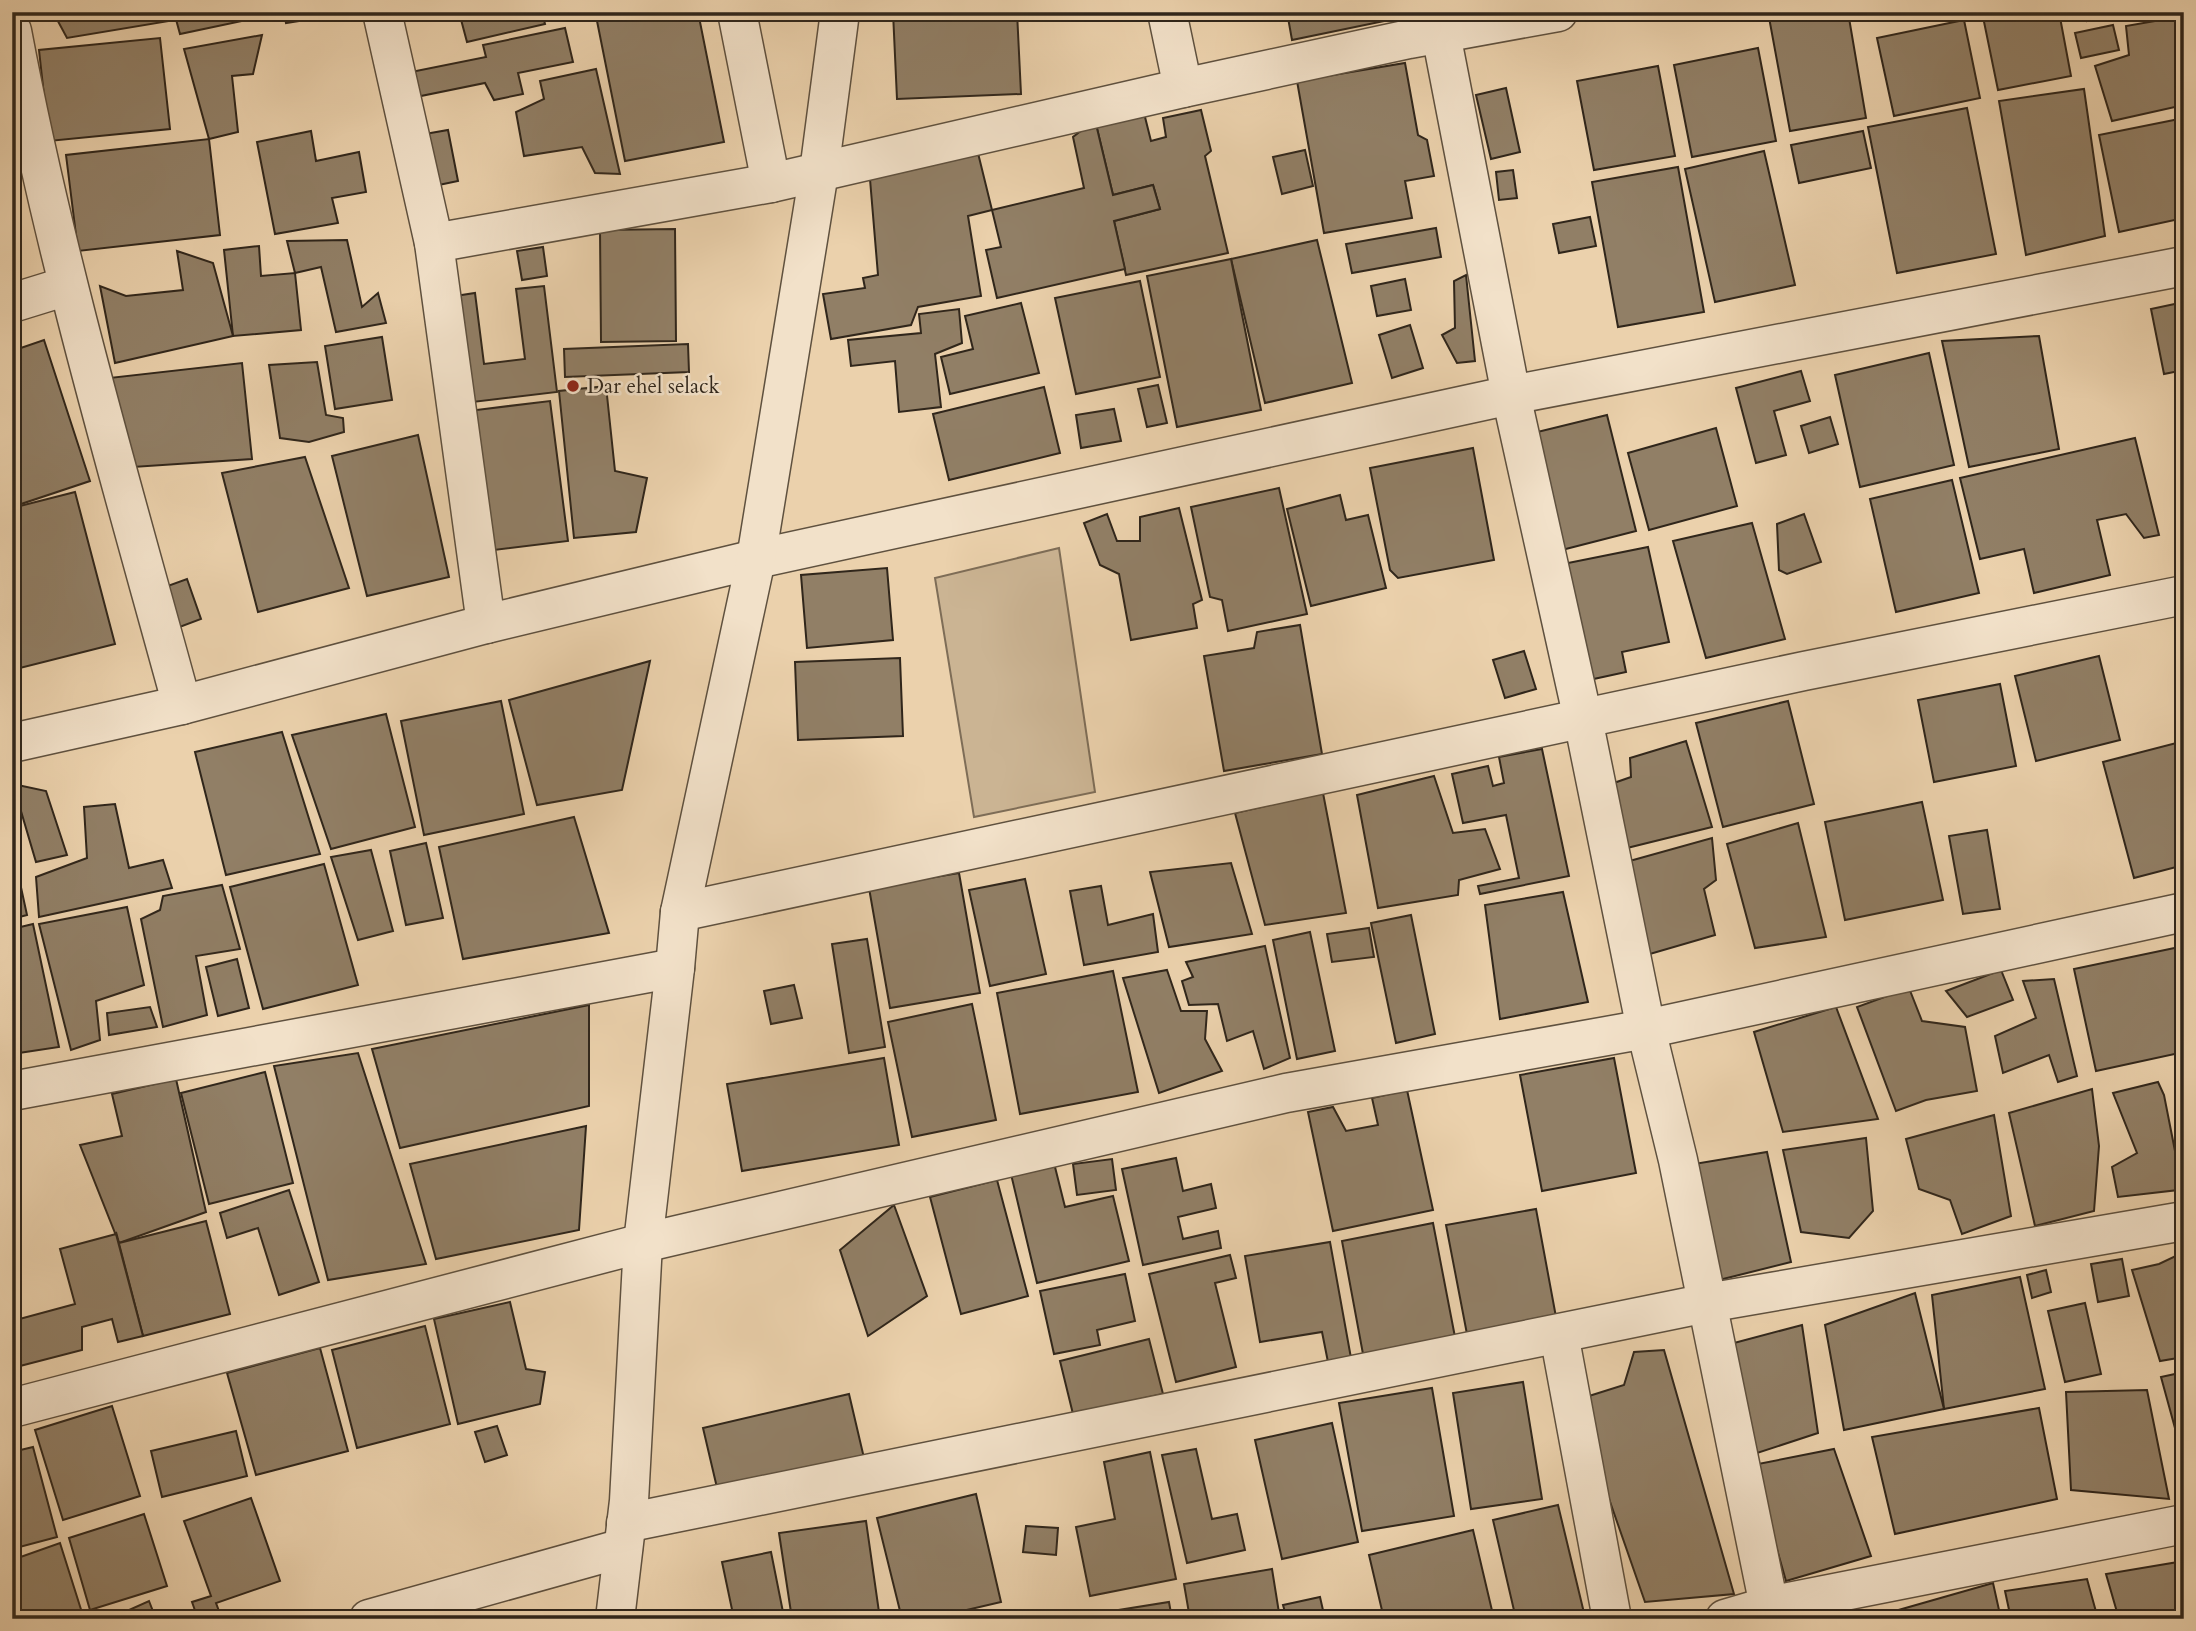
<svg xmlns="http://www.w3.org/2000/svg" width="2196" height="1631" viewBox="0 0 2196 1631" font-family="Cardo,serif">
	<style>
		.green { fill: #cbb493; stroke: #7e6d57; stroke-width: 2 }
		.building { fill: #917f66; stroke: #30261b; stroke-width: 2 }
		.lines { fill: none; stroke-linecap: round; stroke-linejoin: round }
		.street-casing { stroke: #5f513f; stroke-width: 41 }
		.street { stroke: #f2e1c9; stroke-width: 38 }
		.poi-dot { fill: #8f2418; stroke: #f2e1c9; stroke-width: 2.5 }
		.labels { text-anchor: middle; stroke-width: 5; stroke-linejoin: round; paint-order: stroke }
		.poi-label { font-size: 21px; fill: #30261b; stroke: #f2e1c9; text-anchor: start }
	</style>
	<rect width="100%" height="100%" fill="#ebd1ac"/>
	<filter id="stains"><feTurbulence type="fractalNoise" baseFrequency=".00286" numOctaves="4"/><feColorMatrix values="0 0 0 0 .2 0 0 0 0 .09 0 0 0 0 .02 0 0 0 .5 -.17"/></filter>
	<radialGradient id="worn" r=".72"><stop offset=".6" stop-color="#630" stop-opacity="0"/><stop offset="1" stop-color="#630" stop-opacity=".3"/></radialGradient>
	<path class="green" d="M1059,548L1095,792L974,817L935,578Z"/>
	<g class="building">
		<path d="M53,12H174L175,20L67,38Z"/>
		<path d="M174,12H265V16L180,34Z"/>
		<path d="M284,12H331V16L286,23Z"/>
		<path d="M459,12H542L545,24L467,42Z"/>
		<path d="M553,12H586L554,19Z"/>
		<path d="M617,12H698L724,142L625,161L596,16Z"/>
		<path d="M893,12H1017L1021,94L897,99Z"/>
		<path d="M1287,12H1393L1394,19L1292,40Z"/>
		<path d="M1768,12H1848L1866,118L1790,131Z"/>
		<path d="M1982,12H2059L2071,76L1998,90Z"/>
		<path d="M2085,12H2133L2087,21Z"/>
		<path d="M2184,16V105L2112,121L2095,66L2129,55L2126,26Z"/>
		<path d="M1964,20L1980,98L1894,116L1877,38Z"/>
		<path d="M2113,25L2119,50L2081,58L2075,33Z"/>
		<path d="M565,28L573,62L518,73L523,94L494,100L485,83L416,97L411,72L486,57L483,45Z"/>
		<path d="M262,35L253,74L232,76L238,132L209,139L184,49Z"/>
		<path d="M160,38L170,129L49,141L39,50Z"/>
		<path d="M1758,48L1776,141L1692,157L1674,65Z"/>
		<path d="M1405,63L1418,135L1427,140L1434,176L1405,181L1412,218L1324,233L1297,81Z"/>
		<path d="M1658,66L1675,156L1594,170L1577,81Z"/>
		<path d="M596,69L620,174L595,173L582,147L524,156L516,112L544,99L540,81Z"/>
		<path d="M1506,88L1520,152L1491,159L1476,95Z"/>
		<path d="M2084,89L2105,236L2026,255L1999,101Z"/>
		<path d="M1967,108L1996,254L1897,273L1868,127Z"/>
		<path d="M1143,109L1151,141L1166,137L1163,118L1201,110L1211,151L1205,156L1228,253L1126,275L1114,221L1160,209L1153,185L1113,195L1095,120Z"/>
		<path d="M2184,118V218L2119,232L2099,135Z"/>
		<path d="M1095,120L1113,195L1153,185L1160,209L1114,221L1125,269L997,298L986,250L1001,247L992,210L1084,188L1073,137Z"/>
		<path d="M448,130L458,181L429,187L419,135Z"/>
		<path d="M311,131L316,161L359,152L366,192L332,198L338,223L275,234L257,142Z"/>
		<path d="M1863,131L1871,168L1799,183L1791,145Z"/>
		<path d="M209,139L220,235L78,251L66,155Z"/>
		<path d="M977,149L992,210L968,216L981,296L918,307L911,325L831,339L823,294L865,288L863,278L878,275L869,167Z"/>
		<path d="M1305,150L1313,186L1282,194L1273,157Z"/>
		<path d="M1764,151L1795,285L1715,302L1685,169Z"/>
		<path d="M1678,167L1704,312L1618,327L1592,182Z"/>
		<path d="M1513,170L1517,198L1499,200L1496,172Z"/>
		<path d="M1590,217L1596,246L1559,253L1553,224Z"/>
		<path d="M1436,228L1441,257L1352,273L1346,244Z"/>
		<path d="M675,229L676,341L601,342L600,230Z"/>
		<path d="M347,240L362,307L378,293L386,323L336,332L321,267L295,273L287,241Z"/>
		<path d="M1317,240L1352,383L1265,403L1231,259Z"/>
		<path d="M259,246L261,276L295,273L301,330L233,336L224,250Z"/>
		<path d="M543,247L547,276L522,280L517,251Z"/>
		<path d="M177,251L213,263L233,336L115,363L100,286L126,296L183,290Z"/>
		<path d="M1231,259L1261,410L1177,427L1147,276Z"/>
		<path d="M1466,275L1475,361L1457,363L1442,335L1455,328L1454,281Z"/>
		<path d="M1405,279L1411,310L1377,316L1371,286Z"/>
		<path d="M1140,281L1160,377L1076,394L1055,298Z"/>
		<path d="M544,286L557,392L456,404L442,298L475,293L484,364L525,359L516,289Z"/>
		<path d="M2184,302V370L2164,374L2151,309Z"/>
		<path d="M1021,303L1039,373L950,394L941,357L973,349L965,316Z"/>
		<path d="M959,309L962,343L935,354L941,407L899,412L895,361L851,366L848,340L921,333L919,314Z"/>
		<path d="M1410,325L1423,368L1392,378L1379,335Z"/>
		<path d="M2039,336L2059,449L1969,467L1942,341Z"/>
		<path d="M382,337L392,400L335,409L325,346Z"/>
		<path d="M44,340L90,481L12,507V351Z"/>
		<path d="M688,344L689,372L565,377L564,349Z"/>
		<path d="M1929,353L1954,465L1860,487L1835,375Z"/>
		<path d="M317,362L326,415L343,418L344,432L309,442L280,438L269,365Z"/>
		<path d="M242,363L252,459L133,467L109,378Z"/>
		<path d="M1801,371L1810,401L1774,411L1786,455L1756,463L1736,388Z"/>
		<path d="M1158,385L1167,423L1147,427L1138,389Z"/>
		<path d="M606,386L615,471L647,478L636,532L574,538L559,391Z"/>
		<path d="M1044,387L1060,453L949,480L933,414Z"/>
		<path d="M550,401L568,541L486,551L468,411Z"/>
		<path d="M1114,409L1121,441L1081,448L1076,415Z"/>
		<path d="M1607,415L1636,531L1554,552L1525,435Z"/>
		<path d="M1830,417L1838,444L1809,453L1801,426Z"/>
		<path d="M1716,428L1737,506L1649,530L1628,453Z"/>
		<path d="M418,435L449,577L367,596L332,456Z"/>
		<path d="M2135,438L2159,535L2144,538L2126,514L2097,520L2110,575L2034,593L2024,549L1980,559L1960,478Z"/>
		<path d="M1473,448L1494,560L1398,578L1390,570L1370,468Z"/>
		<path d="M305,457L349,588L258,612L222,473Z"/>
		<path d="M1952,480L1979,593L1896,612L1870,499Z"/>
		<path d="M1279,488L1307,614L1228,631L1222,600L1210,597L1191,507Z"/>
		<path d="M75,492L115,644L12,670V508Z"/>
		<path d="M1340,495L1346,520L1368,515L1386,588L1311,606L1287,509Z"/>
		<path d="M1179,508L1202,600L1193,604L1197,628L1131,640L1119,574L1100,565L1084,523L1107,514L1117,541H1140V517Z"/>
		<path d="M1804,514L1821,562L1787,574L1779,570L1777,524Z"/>
		<path d="M1752,523L1785,639L1706,658L1673,541Z"/>
		<path d="M1648,547L1669,642L1622,652L1626,672L1589,680L1563,564Z"/>
		<path d="M887,568L893,640L807,648L801,575Z"/>
		<path d="M187,579L201,619L177,628L162,588Z"/>
		<path d="M1300,625L1322,754L1224,771L1204,656L1254,648L1257,632Z"/>
		<path d="M1524,651L1536,689L1505,698L1493,660Z"/>
		<path d="M2099,656L2120,740L2036,761L2015,676Z"/>
		<path d="M900,658L903,736L798,740L795,662Z"/>
		<path d="M650,661L622,790L537,805L509,700Z"/>
		<path d="M2000,684L2016,766L1934,782L1918,700Z"/>
		<path d="M501,701L524,814L424,835L401,721Z"/>
		<path d="M1788,701L1814,804L1723,827L1696,723Z"/>
		<path d="M386,714L415,827L331,849L292,735Z"/>
		<path d="M282,732L320,854L226,875L195,752Z"/>
		<path d="M1686,741L1712,827L1627,848L1611,784L1631,777L1630,758Z"/>
		<path d="M2184,741V865L2134,878L2103,762Z"/>
		<path d="M1542,749L1569,876L1480,894L1478,886L1519,878L1506,815L1463,823L1452,774L1488,766L1493,786L1504,783L1499,757Z"/>
		<path d="M1434,776L1453,833L1485,829L1500,869L1459,880L1458,895L1378,908L1357,795Z"/>
		<path d="M13,784L46,791L67,855L36,862Z"/>
		<path d="M1323,793L1346,913L1265,925L1235,813Z"/>
		<path d="M1922,802L1943,900L1845,920L1825,822Z"/>
		<path d="M115,804L129,868L163,860L172,888L39,917L36,877L87,858L84,807Z"/>
		<path d="M574,817L609,933L463,959L439,847Z"/>
		<path d="M1798,823L1826,937L1755,948L1727,844Z"/>
		<path d="M1987,830L2000,909L1963,914L1949,836Z"/>
		<path d="M1712,838L1716,880L1704,889L1715,935L1643,956L1626,862Z"/>
		<path d="M426,843L443,918L406,925L390,851Z"/>
		<path d="M12,846L27,915L12,919Z"/>
		<path d="M371,850L393,931L358,940L331,857Z"/>
		<path d="M1231,863L1252,934L1169,947L1150,872Z"/>
		<path d="M324,864L358,985L263,1009L230,887Z"/>
		<path d="M959,873L980,993L890,1008L869,888Z"/>
		<path d="M1025,879L1046,974L990,986L969,890Z"/>
		<path d="M222,885L240,949L196,956L207,1015L163,1027L141,919L160,910L163,896Z"/>
		<path d="M1101,886L1108,925L1153,914L1158,952L1084,965L1070,891Z"/>
		<path d="M1563,892L1588,1002L1500,1019L1485,905Z"/>
		<path d="M127,907L144,985L96,1001L100,1040L71,1050L39,924Z"/>
		<path d="M1411,915L1435,1034L1396,1043L1371,923Z"/>
		<path d="M33,924L59,1047L12,1054V929Z"/>
		<path d="M1369,928L1374,957L1332,962L1327,934Z"/>
		<path d="M1310,932L1335,1051L1297,1059L1273,940Z"/>
		<path d="M867,939L885,1047L849,1053L832,944Z"/>
		<path d="M1265,946L1290,1058L1264,1069L1253,1031L1227,1041L1218,1004L1189,1005L1182,981L1193,977L1186,962Z"/>
		<path d="M2184,946V1052L2096,1071L2074,969Z"/>
		<path d="M237,959L249,1008L218,1016L206,967Z"/>
		<path d="M1167,970L1181,1011H1207L1205,1039L1222,1071L1159,1093L1123,978Z"/>
		<path d="M2001,970L2013,1000L1967,1017L1946,991Z"/>
		<path d="M1113,971L1138,1092L1020,1114L997,993Z"/>
		<path d="M2054,979L2077,1076L2058,1082L2049,1055L2003,1073L1995,1036L2036,1018L2023,981Z"/>
		<path d="M794,985L802,1018L771,1024L764,991Z"/>
		<path d="M1909,988L1922,1021L1965,1027L1977,1091L1926,1100L1896,1111L1857,1007Z"/>
		<path d="M972,1004L996,1120L912,1137L888,1022Z"/>
		<path d="M589,1005V1106L400,1148L372,1049Z"/>
		<path d="M150,1007L157,1027L109,1035L107,1013Z"/>
		<path d="M1836,1007L1878,1119L1783,1132L1754,1032Z"/>
		<path d="M358,1053L426,1264L328,1280L274,1066Z"/>
		<path d="M884,1058L899,1145L742,1171L727,1084Z"/>
		<path d="M1614,1058L1636,1173L1542,1191L1520,1075Z"/>
		<path d="M265,1072L293,1183L209,1204L181,1093Z"/>
		<path d="M176,1079L206,1212L119,1243L80,1145L122,1136L112,1094Z"/>
		<path d="M2158,1082L2164,1095L2175,1151L2178,1190L2118,1197L2112,1167L2137,1153L2113,1093Z"/>
		<path d="M2092,1089L2099,1146L2094,1211L2035,1226L2009,1113Z"/>
		<path d="M1407,1090L1433,1210L1333,1231L1308,1112L1333,1107L1346,1131L1378,1125L1372,1098Z"/>
		<path d="M1994,1115L2011,1216L1962,1234L1950,1200L1919,1189L1906,1139Z"/>
		<path d="M586,1126L579,1230L436,1259L410,1164Z"/>
		<path d="M1866,1138L1873,1211L1849,1238L1801,1232L1783,1150Z"/>
		<path d="M1767,1152L1791,1262L1719,1280L1694,1164Z"/>
		<path d="M1176,1158L1183,1191L1211,1184L1216,1208L1178,1217L1183,1239L1218,1231L1221,1248L1143,1265L1122,1169Z"/>
		<path d="M1053,1159L1065,1207L1113,1196L1129,1261L1037,1283L1010,1170Z"/>
		<path d="M1112,1159L1116,1190L1077,1195L1073,1164Z"/>
		<path d="M997,1180L1028,1296L961,1314L930,1197Z"/>
		<path d="M289,1190L319,1282L279,1295L258,1228L227,1238L220,1213Z"/>
		<path d="M894,1205L927,1296L868,1336L840,1250Z"/>
		<path d="M1536,1209L1556,1317L1467,1334L1446,1225Z"/>
		<path d="M206,1221L230,1314L143,1336L116,1232L119,1243Z"/>
		<path d="M1433,1223L1455,1337L1363,1354L1342,1241Z"/>
		<path d="M116,1234L143,1336L118,1342L112,1319L82,1327V1350L20,1366L12,1337V1321L75,1304L60,1249Z"/>
		<path d="M1330,1242L1351,1358L1328,1362L1322,1332L1260,1342L1245,1256Z"/>
		<path d="M2184,1252V1357L2160,1361L2132,1270L2159,1264Z"/>
		<path d="M1230,1255L1236,1278L1215,1283L1236,1367L1176,1382L1149,1274Z"/>
		<path d="M2122,1259L2129,1296L2098,1302L2091,1264Z"/>
		<path d="M2046,1270L2051,1292L2032,1298L2027,1275Z"/>
		<path d="M1125,1274L1135,1321L1097,1330L1100,1345L1054,1354L1040,1291Z"/>
		<path d="M2020,1277L2045,1389L1944,1409L1932,1295Z"/>
		<path d="M1915,1293L1944,1409L1844,1430L1825,1325Z"/>
		<path d="M510,1302L526,1369L545,1372L540,1404L458,1424L434,1319Z"/>
		<path d="M2085,1303L2101,1374L2065,1382L2048,1311Z"/>
		<path d="M1802,1325L1818,1433L1751,1455L1734,1343Z"/>
		<path d="M425,1326L450,1424L357,1448L332,1350Z"/>
		<path d="M1149,1339L1163,1394L1073,1414L1060,1361Z"/>
		<path d="M320,1348L348,1451L256,1475L227,1373Z"/>
		<path d="M1664,1350L1734,1594L1645,1602L1600,1473L1589,1396L1624,1385L1634,1352Z"/>
		<path d="M2184,1372V1461L2161,1377Z"/>
		<path d="M1523,1382L1542,1499L1471,1509L1453,1393Z"/>
		<path d="M1432,1388L1454,1516L1362,1531L1339,1403Z"/>
		<path d="M2147,1390L2169,1499L2071,1490L2066,1392Z"/>
		<path d="M849,1394L864,1458L718,1492L703,1428Z"/>
		<path d="M112,1406L140,1496L63,1520L35,1430Z"/>
		<path d="M2039,1408L2057,1499L1895,1534L1872,1437Z"/>
		<path d="M1332,1423L1358,1542L1282,1559L1255,1440Z"/>
		<path d="M497,1426L507,1455L485,1462L475,1432Z"/>
		<path d="M236,1431L247,1476L162,1497L151,1451Z"/>
		<path d="M33,1447L57,1537L12,1549V1452Z"/>
		<path d="M1196,1449L1212,1519L1237,1514L1245,1550L1187,1563L1162,1455Z"/>
		<path d="M1834,1449L1871,1556L1786,1581L1753,1465Z"/>
		<path d="M1150,1452L1176,1579L1090,1596L1076,1527L1115,1519L1104,1462Z"/>
		<path d="M976,1494L1001,1602L928,1619H902L877,1518Z"/>
		<path d="M251,1498L280,1581L216,1603L222,1619H198L192,1602L211,1596L184,1521Z"/>
		<path d="M1558,1505L1585,1617L1576,1619H1516L1493,1520Z"/>
		<path d="M144,1514L167,1586L90,1610L69,1538Z"/>
		<path d="M866,1521L880,1619H792L779,1533Z"/>
		<path d="M1026,1526L1058,1528L1056,1555L1023,1552Z"/>
		<path d="M1473,1530L1494,1619H1384L1369,1555Z"/>
		<path d="M60,1543L84,1619H12V1560Z"/>
		<path d="M771,1552L784,1617L734,1619L722,1562Z"/>
		<path d="M2184,1561V1619H2119L2106,1574Z"/>
		<path d="M1272,1569L1280,1619H1190L1184,1584Z"/>
		<path d="M2087,1579L2098,1619H2011L2005,1591Z"/>
		<path d="M1993,1583L2001,1619H1897L1895,1611Z"/>
		<path d="M1320,1597L1325,1619H1287L1283,1605Z"/>
		<path d="M149,1601L156,1619H109Z"/>
		<path d="M1169,1602L1172,1619H1062Z"/>
	</g>
	<g class="lines">
		<g class="street-casing">
			<g id="street">
				<path d="M382,12L434,243L486,624"/>
				<path d="M737,12L771,183"/>
				<path d="M1167,12L1183,88"/>
				<path d="M12,31C55,259 121,482 182,705"/>
				<path d="M1441,34L1511,395L1583,719L1646,1029L1678,1160L1769,1606"/>
				<path d="M434,243L771,183L1183,88L1409,39L1558,12"/>
				<path d="M12,303L67,286"/>
				<path d="M12,743L182,705L486,624L756,559L1511,395L2184,266"/>
				<path d="M680,912L1804,671L2184,595"/>
				<path d="M12,1091L675,968"/>
				<path d="M1559,1334L1612,1619"/>
				<path d="M12,1408L643,1243L1286,1093L1646,1029L2184,912"/>
				<path d="M626,1523L1707,1303L2184,1221"/>
				<path d="M369,1619L623,1548"/>
				<path d="M615,1619L629,1501L643,1243L675,968L680,912L756,559L819,172L840,12"/>
				<path d="M1725,1619L1769,1606L2184,1524"/>
			</g>
		</g>
		<use href="#street" class="street"/>
	</g>
	<circle class="poi-dot" cx="573" cy="386" r="7"/>
	<g class="labels">
		<g class="poi-label">
			<text x="587" y="393">Dar ehel selack</text>
		</g>
	</g>
	<rect width="2196" height="1631" fill="none" stroke="#ebd1ac" stroke-width="42"/>
	<rect x="14" y="14" width="2168" height="1603" fill="none" stroke="#30261b" stroke-width="3.5"/>
	<rect x="21" y="21" width="2154" height="1589" fill="none" stroke="#30261b" stroke-width="2"/>
	<rect width="100%" height="100%" filter="url(#stains)"/>
	<rect width="100%" height="100%" fill="url(#worn)"/>
</svg>
